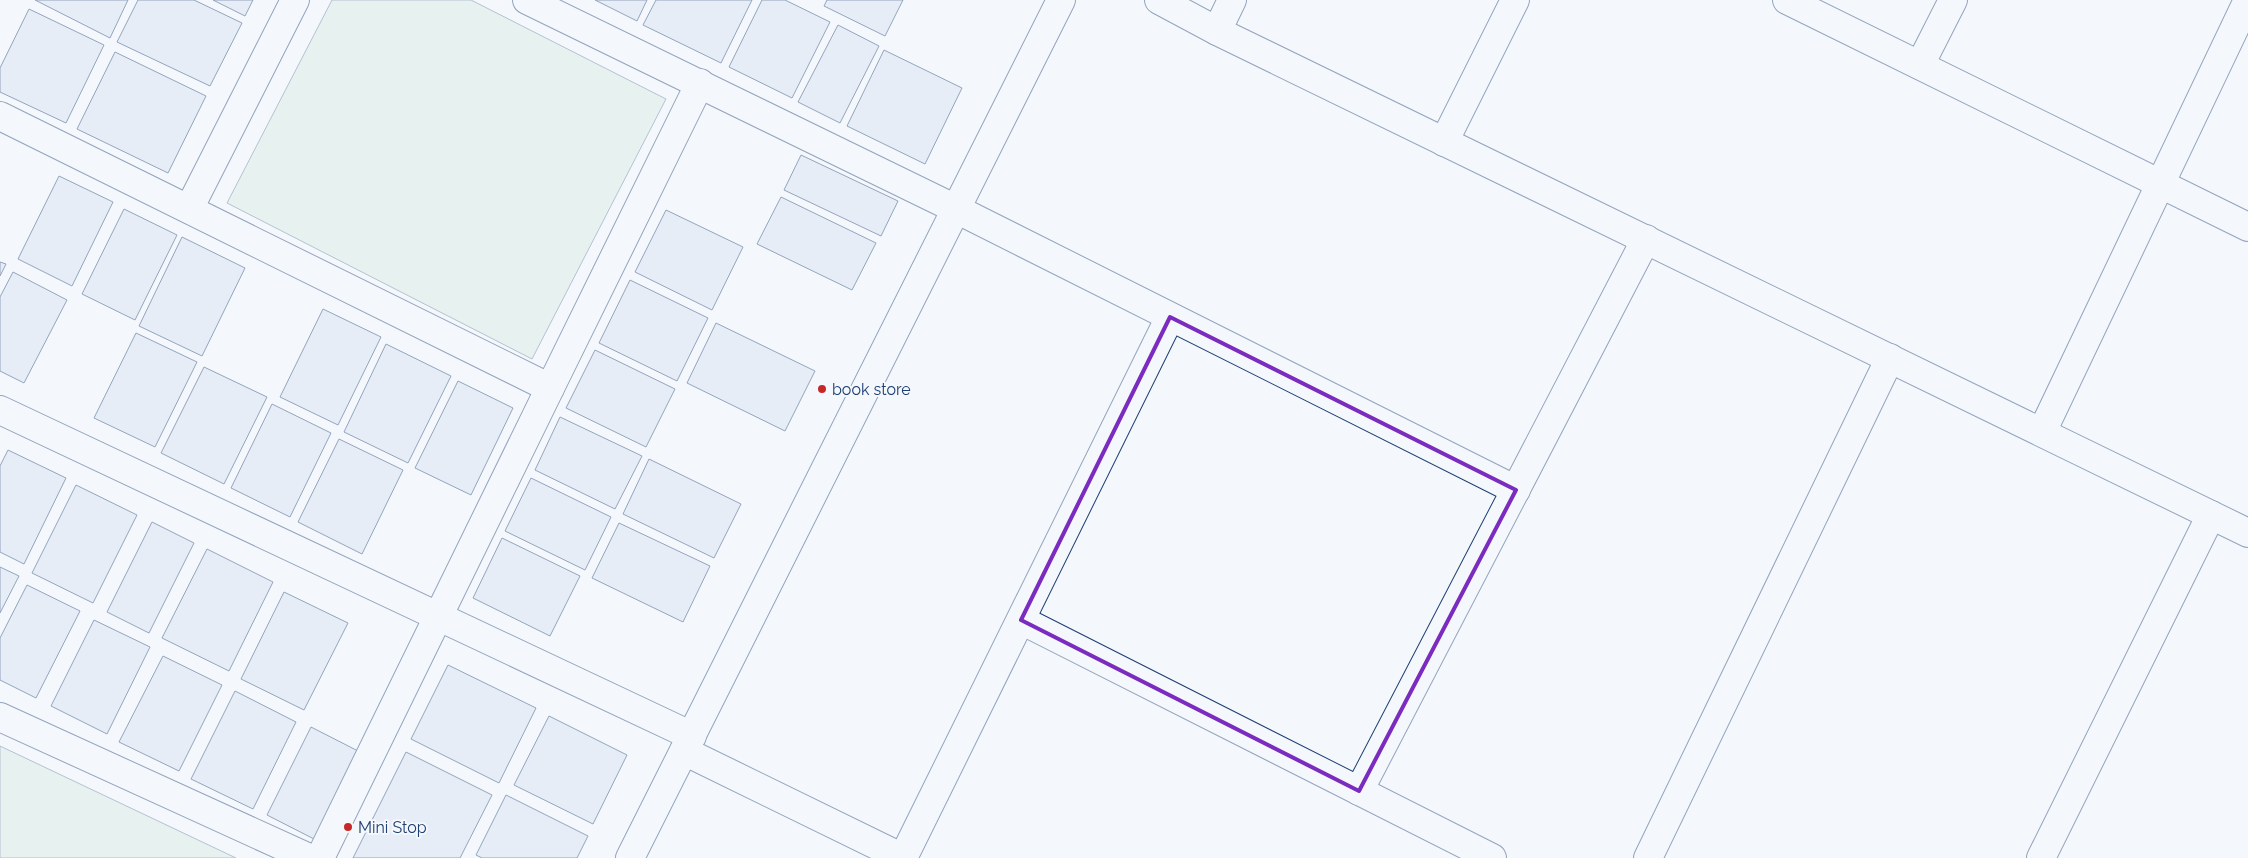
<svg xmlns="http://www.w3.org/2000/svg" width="2248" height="858" viewBox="0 0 2248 858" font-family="Raleway,sans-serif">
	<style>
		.green { fill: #d7e8df; stroke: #687fa3 }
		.building { fill: #d5e0f0; stroke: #1d3f73 }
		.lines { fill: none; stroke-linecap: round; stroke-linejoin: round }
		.minor-casing { stroke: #1d3f73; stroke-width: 30 }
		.minor { stroke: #f4f7fb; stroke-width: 28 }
		.marked { fill: none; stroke: #7b2cbf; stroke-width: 4; stroke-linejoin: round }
		.poi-dot { fill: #c62828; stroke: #f4f7fb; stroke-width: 2 }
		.labels { text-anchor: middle; stroke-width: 4; stroke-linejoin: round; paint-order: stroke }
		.poi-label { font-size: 16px; fill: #1d3f73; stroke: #f4f7fb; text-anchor: start }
	</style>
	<rect width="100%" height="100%" fill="#f4f7fb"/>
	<g class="green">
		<path d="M332,0H471L666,99L532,359L227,203Z"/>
		<path d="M0,746L236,858H0Z"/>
	</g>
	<g class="building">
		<path d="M35,0H128L110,38Z"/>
		<path d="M138,0H194L242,23L210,86L117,42Z"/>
		<path d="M213,0H253L245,16Z"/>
		<path d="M595,0H647L637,21Z"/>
		<path d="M656,0H752L721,63L643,25Z"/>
		<path d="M762,0H785L830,22L792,98L729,67Z"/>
		<path d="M827,0H903L885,36L824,6Z"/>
		<path d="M29,9L104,45L66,123L0,92V68Z"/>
		<path d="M838,25L879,46L840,123L798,102Z"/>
		<path d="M884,50L962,88L925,164L847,126Z"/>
		<path d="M115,52L206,96L168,173L77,129Z"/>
		<path d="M801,155L898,201L881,236L784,190Z"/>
		<path d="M59,176L113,202L72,286L18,259Z"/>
		<path d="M781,197L876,243L852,290L757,244Z"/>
		<path d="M124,209L177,235L135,320L82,294Z"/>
		<path d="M666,210L743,247L712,310L635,272Z"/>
		<path d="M182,237L245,268L202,356L139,326Z"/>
		<path d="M0,262L6,264L0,276Z"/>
		<path d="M13,272L67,300L24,383L0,371V297Z"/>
		<path d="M630,280L708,318L677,381L599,343Z"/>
		<path d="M323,309L381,337L338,425L280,397Z"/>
		<path d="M716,323L815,371L785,431L687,383Z"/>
		<path d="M136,333L197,362L155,447L94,418Z"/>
		<path d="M386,344L451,376L408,463L344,432Z"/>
		<path d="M595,350L675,389L646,447L566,408Z"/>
		<path d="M204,367L267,397L224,484L161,453Z"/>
		<path d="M458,381L513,408L471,495L415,468Z"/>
		<path d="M272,404L331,433L290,517L231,488Z"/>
		<path d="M560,417L642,456L615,509L535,470Z"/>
		<path d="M339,439L403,470L362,554L298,522Z"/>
		<path d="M8,450L66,478L24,564L0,552V466Z"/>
		<path d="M649,459L741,504L714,558L623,514Z"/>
		<path d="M531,478L611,517L585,570L505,531Z"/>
		<path d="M76,485L137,515L93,603L32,573Z"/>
		<path d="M152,522L194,543L149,633L107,612Z"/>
		<path d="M619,523L710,566L683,622L592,578Z"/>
		<path d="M502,538L580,576L550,636L473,598Z"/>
		<path d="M207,549L273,582L229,671L162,638Z"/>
		<path d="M0,567L19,576L0,613Z"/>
		<path d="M27,585L80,611L36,698L0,680V638Z"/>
		<path d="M284,592L348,623L304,710L241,679Z"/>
		<path d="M94,620L150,647L107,734L51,706Z"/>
		<path d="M163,656L222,685L179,771L119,742Z"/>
		<path d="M448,665L536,708L499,783L411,739Z"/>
		<path d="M235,691L296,722L253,809L191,779Z"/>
		<path d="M549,716L627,755L593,824L514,785Z"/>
		<path d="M311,727L360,752L316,840L267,815Z"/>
		<path d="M406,752L492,795L460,858H353Z"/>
		<path d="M506,795L588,836L577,858H482L476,855Z"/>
	</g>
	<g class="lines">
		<g class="minor-casing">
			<g id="minor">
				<path d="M527,0L956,209L1516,490"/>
				<path d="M1159,0L1217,31L2248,533"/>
				<path d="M1787,0L2248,227"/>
				<path d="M1217,31L1232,0"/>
				<path d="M1920,65L1953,0"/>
				<path d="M0,116L550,388L700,83"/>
				<path d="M1444,142L1515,0"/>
				<path d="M189,209L295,0"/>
				<path d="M0,410L692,736"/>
				<path d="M2042,432L2248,0"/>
				<path d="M1021,620L1492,858"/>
				<path d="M0,717L309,858"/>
				<path d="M684,751L903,858"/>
				<path d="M1359,791L1646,239"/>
				<path d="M320,858L550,388"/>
				<path d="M630,858L1061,0"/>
				<path d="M903,858L1170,317"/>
				<path d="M1648,858L1890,358"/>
				<path d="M2041,858L2211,515"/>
			</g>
		</g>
		<use href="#minor" class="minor"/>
	</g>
	<path d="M0 0H2248V858H0ZM1170,317L1516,490L1359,791L1021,620Z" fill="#f4f7fb" fill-opacity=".55" fill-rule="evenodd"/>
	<path class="marked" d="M1170,317L1516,490L1359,791L1021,620Z"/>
	<g class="poi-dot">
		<circle cx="822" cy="389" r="5"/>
		<circle cx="348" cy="827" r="5"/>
	</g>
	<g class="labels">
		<g class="poi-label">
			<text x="832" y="395">book store</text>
			<text x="358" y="833">Mini Stop</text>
		</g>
	</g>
</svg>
